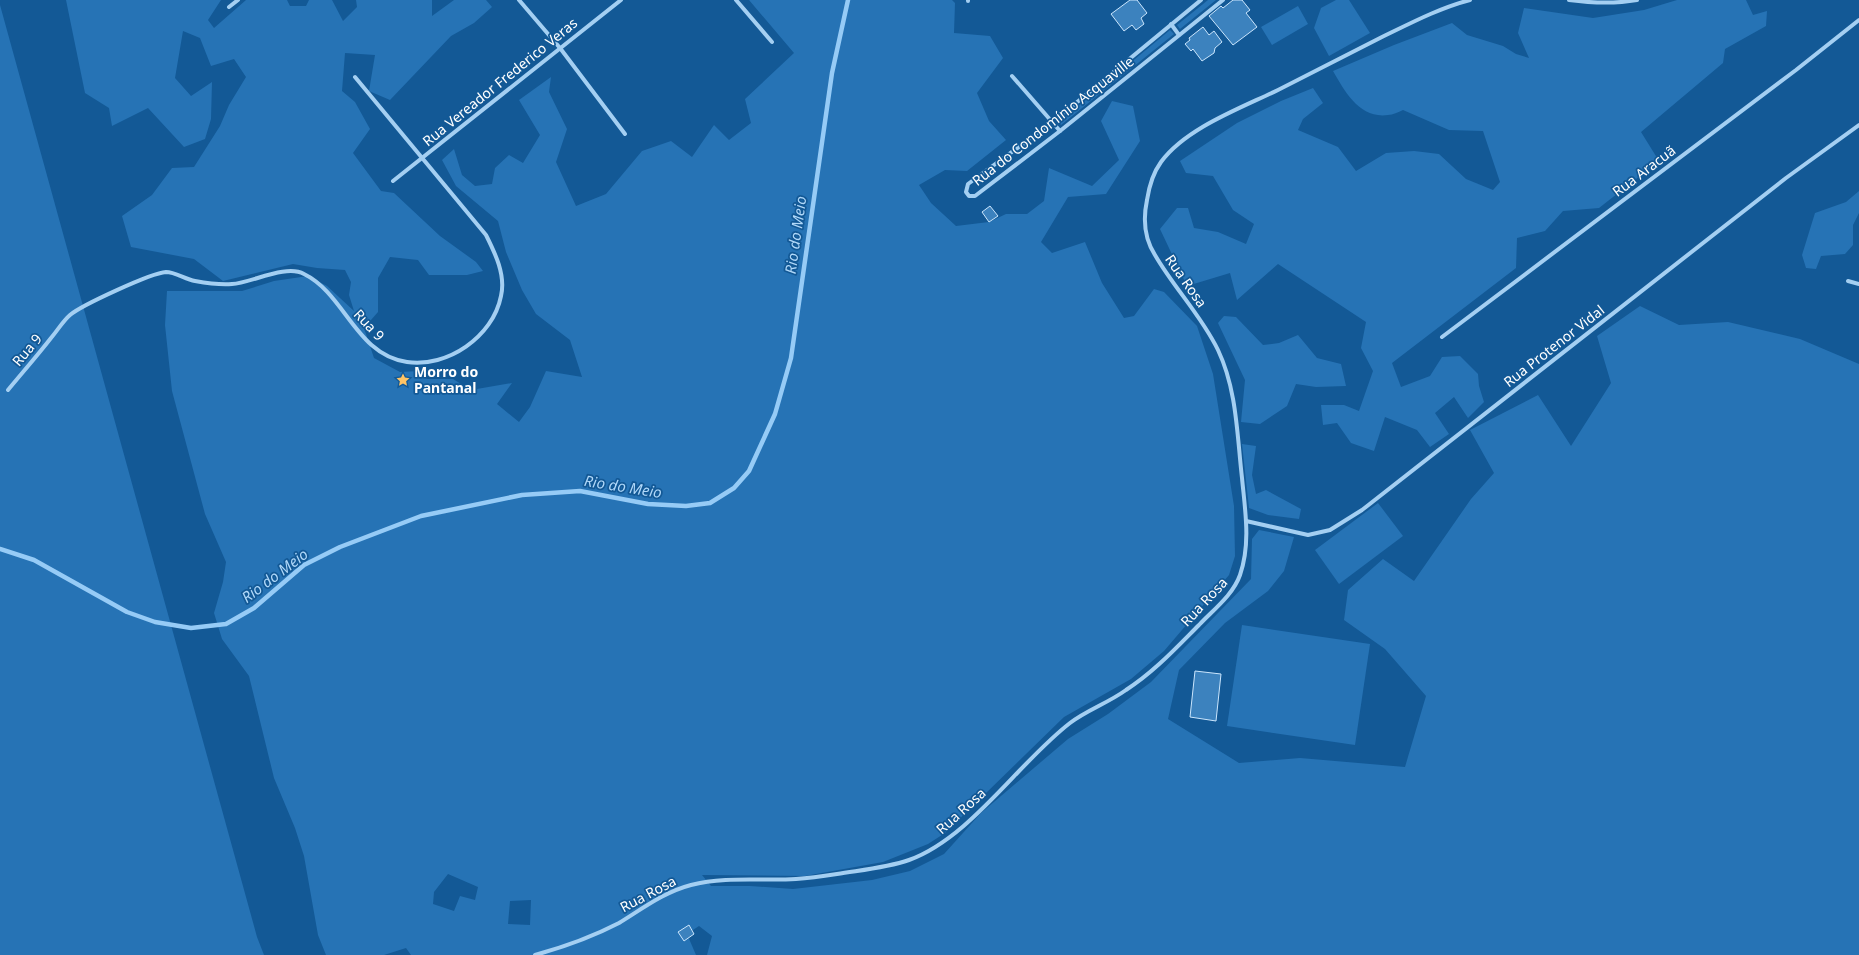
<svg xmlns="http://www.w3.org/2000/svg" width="1859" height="955" viewBox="0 0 1859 955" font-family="'Noto Sans',sans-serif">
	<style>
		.green { fill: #2673b5; fill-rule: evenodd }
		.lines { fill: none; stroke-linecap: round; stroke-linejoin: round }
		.stream { stroke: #96cbf6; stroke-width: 4.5 }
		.building { fill: #3c82be; stroke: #cbe6fd }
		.minor { stroke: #a4cff2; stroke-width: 4 }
		.labels { text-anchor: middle; stroke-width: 3.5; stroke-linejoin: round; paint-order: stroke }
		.street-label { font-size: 14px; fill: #fff; stroke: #135996 }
		.poi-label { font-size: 14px; font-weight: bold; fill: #fff; stroke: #135996; text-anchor: start }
		.water-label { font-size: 15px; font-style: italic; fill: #b0d8f9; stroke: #135996 }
	</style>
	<rect width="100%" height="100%" fill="#135996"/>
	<g class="green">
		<path d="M66,0H221L208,20L214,28L246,0H287L290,6H306L309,0H332L343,21L357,7L356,0H432V16L454,0H486L492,7L474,23L451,36L390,100L369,91L375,55L345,53L342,91L355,102L370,129L353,153L381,191L394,193L440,236L476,262L483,271L467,275H429L418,260L390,257L378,278V312L364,328L374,358L400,372L419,371L427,379H453L471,390L512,383L497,404L519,422L530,407L546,371L582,377L570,340L536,314L522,290L506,252L498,221L456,186L442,160L454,149L462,175L475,186L492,184L495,168L509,155L523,163L540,135L519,100L551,77L549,92L567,129L556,162L576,206L606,194L642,151L671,141L692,157L714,125L729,140L751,123L745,99L794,53L749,0H952L955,3L954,33L990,36L1003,58L977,93L989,121L1006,140L967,171L945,170L919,185L931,203L956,226L989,222L1006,214H1027L1044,201L1049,168L1092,186L1119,160L1101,121L1112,101L1133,106L1140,141L1106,194L1068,197L1041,242L1052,253L1085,242L1102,283L1124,318L1134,316L1154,289L1164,292L1197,326L1213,374L1234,506L1235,556L1229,575L1164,651L1131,679L1064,717L945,833L928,844L883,862L805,876L702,875L711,886H750L793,889L872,880L910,871L944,854L981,813L1068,739L1108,714L1151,682L1251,579L1252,539L1259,530L1294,537L1284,571L1268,591L1225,623L1179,670L1168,719L1239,763L1300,758L1405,767L1426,696L1385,649L1344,620L1348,590L1383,559L1414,581L1471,499L1494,473L1470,430L1538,395L1571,446L1611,383L1597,336L1640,306L1679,325L1728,322L1800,339L1859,364V955H707L712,936L699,926L687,934L696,955H411L406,948L384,955H326L318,935L304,856L295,828L274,778L249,676L222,639L214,613L223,582L226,562L205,514L172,391L165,325L167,291H242L274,281L308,276L327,286L354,311L349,295L351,282L345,270L317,268L293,264L223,281L194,259L131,247L122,216L152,195L172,168L194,167L220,126L229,105L246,77L234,59L211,66L200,38L183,31L175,78L191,96L212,82L211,119L205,139L184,147L148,108L112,126L109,108L85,93ZM448,874L478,887L475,900L460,896L454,911L433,904L434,892ZM531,900L530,925L508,924L510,901Z"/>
		<path d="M1208,0H1216L1180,29L1177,25Z"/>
		<path d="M1336,0H1349L1370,33L1329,56L1314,28L1321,8Z"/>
		<path d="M1677,0H1746L1753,15L1767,11L1766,26L1725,49L1723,63L1641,132L1659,161L1599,208L1563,211L1545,231L1517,238L1516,268L1392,363L1401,387L1430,376L1442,357L1460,356L1478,374L1479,386L1484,402L1468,418L1454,397L1435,413L1449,434L1430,447L1417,430L1385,417L1374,451L1351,443L1337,423L1323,425L1321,405H1344L1359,411L1373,371L1361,348L1366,322L1278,264L1237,300L1230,273L1187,286L1160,229L1177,208H1188L1194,228L1218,232L1246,244L1254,224L1233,210L1213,176L1186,173L1180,161L1237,123L1281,101L1313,88L1323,103L1303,119L1298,130L1338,147L1356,171L1386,153L1414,151L1439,154L1466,179L1493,190L1500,182L1483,131L1449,130L1403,110C1398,112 1393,115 1388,115C1360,119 1345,92 1333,71L1394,45L1452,23L1467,35L1503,46L1516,54L1529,58L1518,33L1524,8L1593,18L1644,10Z"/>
		<path d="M0,5L257,937L264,955H0Z"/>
		<path d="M1298,6L1308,24L1272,45L1261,27Z"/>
		<path d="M1170,30L1174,34L1061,125L1059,122Z"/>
		<path d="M1859,191V213L1853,225V245L1845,254L1821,256L1816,269L1806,268L1802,255L1815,213L1846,202Z"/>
		<path d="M1224,316L1236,317L1263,345L1279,343L1298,335L1317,358L1341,364L1346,386L1316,387L1296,384L1287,406L1260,424L1241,422L1245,380L1218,323Z"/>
		<path d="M1242,444L1256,446L1252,475L1256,494L1266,490L1301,509L1299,519L1268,515L1249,508Z"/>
		<path d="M1378,503L1403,536L1339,584L1315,550Z"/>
		<path d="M1242,625L1370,644L1355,745L1227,726Z"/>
	</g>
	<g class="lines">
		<path class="stream" d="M0,549L34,560L127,612L155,622L191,628L226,624L254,608L304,565L340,547L421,516L522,495L580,491L648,504L686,506L710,503L734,488L749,471L775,414L791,358L832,73L848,0"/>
	</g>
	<g class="building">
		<path d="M1130,0H1137L1147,13L1141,18L1144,24L1136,30L1132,25L1124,31L1111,14Z"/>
		<path d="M1233,0H1242L1250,10L1246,13L1257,27L1233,45L1209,16L1221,6L1223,8Z"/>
		<path d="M1203,27L1209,35L1214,31L1222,42L1215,48L1214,53L1202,61L1193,49L1191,51L1185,44L1190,40L1189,38Z"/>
		<path d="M990,206L998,216L989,222L982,212Z"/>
		<path d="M1195,671L1221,674L1216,721L1190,717Z"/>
		<path d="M689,925L694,934L684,941L678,932Z"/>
	</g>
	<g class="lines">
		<g class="minor">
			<path d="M519,0L560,48L625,134"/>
			<path d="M736,0L772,42"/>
			<path d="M1201,0L1053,122L968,184L966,192L969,196H975L1060,131L1223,0"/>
			<path d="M1569,0C1592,3 1614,4 1637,0"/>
			<path d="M968,1V0"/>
			<path d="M229,7L238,0"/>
			<path d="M1171,24L1179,35"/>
			<path d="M1012,76L1060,131"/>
			<path d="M393,181L621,0"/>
			<path d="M1848,281L1859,284"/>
			<path d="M1442,337L1796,70L1859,20"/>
			<path d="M8,390C22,373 37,356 51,338C57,331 63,321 70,315C82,305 151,273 166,272C175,272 185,279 195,281C206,283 220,285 232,284C251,283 286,264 304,274C345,294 356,355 407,362C447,368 493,337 501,296C506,275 495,253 486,235L355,77"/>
			<path d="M1246,521L1308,535L1330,530L1362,510L1786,178L1859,125"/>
			<path d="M535,955C564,947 592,937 619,923C642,909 664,892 691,885C725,876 761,881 796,879C810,878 824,876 837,874C861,870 886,868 909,860C970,838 1018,763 1070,723C1087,710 1108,703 1126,690C1154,672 1176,648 1199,625C1213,610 1233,595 1240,575C1251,543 1245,510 1242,478C1237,435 1237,390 1218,350C1201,315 1174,288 1155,255C1144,238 1143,219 1147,200C1149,187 1153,173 1161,162C1186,128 1241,108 1278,90C1312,73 1346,55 1380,38C1409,24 1439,8 1470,0"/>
		</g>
	</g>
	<defs>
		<g id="sight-bare" transform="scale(1.08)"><path d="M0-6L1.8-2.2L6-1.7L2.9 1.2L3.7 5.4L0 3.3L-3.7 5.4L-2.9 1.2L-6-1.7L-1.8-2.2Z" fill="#ffc465" stroke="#135996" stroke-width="2.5" paint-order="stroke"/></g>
	</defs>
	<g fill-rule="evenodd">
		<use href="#sight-bare" x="403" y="380"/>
	</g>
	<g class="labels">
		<g class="street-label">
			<text transform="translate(500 82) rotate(-39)" y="5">Rua Vereador Frederico Veras</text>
			<text transform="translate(1053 121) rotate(-38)" y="5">Rua do Condomínio Acquaville</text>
			<text transform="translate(1644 171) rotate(-37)" y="5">Rua Aracuã</text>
			<text transform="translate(1186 281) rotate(55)" y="5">Rua Rosa</text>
			<text transform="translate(369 325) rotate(47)" y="5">Rua 9</text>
			<text transform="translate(1554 346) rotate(-38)" y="5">Rua Protenor Vidal</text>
			<text transform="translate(27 350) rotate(-50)" y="5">Rua 9</text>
			<text transform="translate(1204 602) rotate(-47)" y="5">Rua Rosa</text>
			<text transform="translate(961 811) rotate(-42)" y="5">Rua Rosa</text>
			<text transform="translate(648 894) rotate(-28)" y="5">Rua Rosa</text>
		</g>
		<g class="poi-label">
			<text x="414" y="377">Morro do<tspan x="414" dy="16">Pantanal</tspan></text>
		</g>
		<g class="water-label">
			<text transform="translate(796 235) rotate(-82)" y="5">Rio do Meio</text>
			<text transform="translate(623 487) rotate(9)" y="5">Rio do Meio</text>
			<text transform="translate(275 576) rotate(-37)" y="5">Rio do Meio</text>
		</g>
	</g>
</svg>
